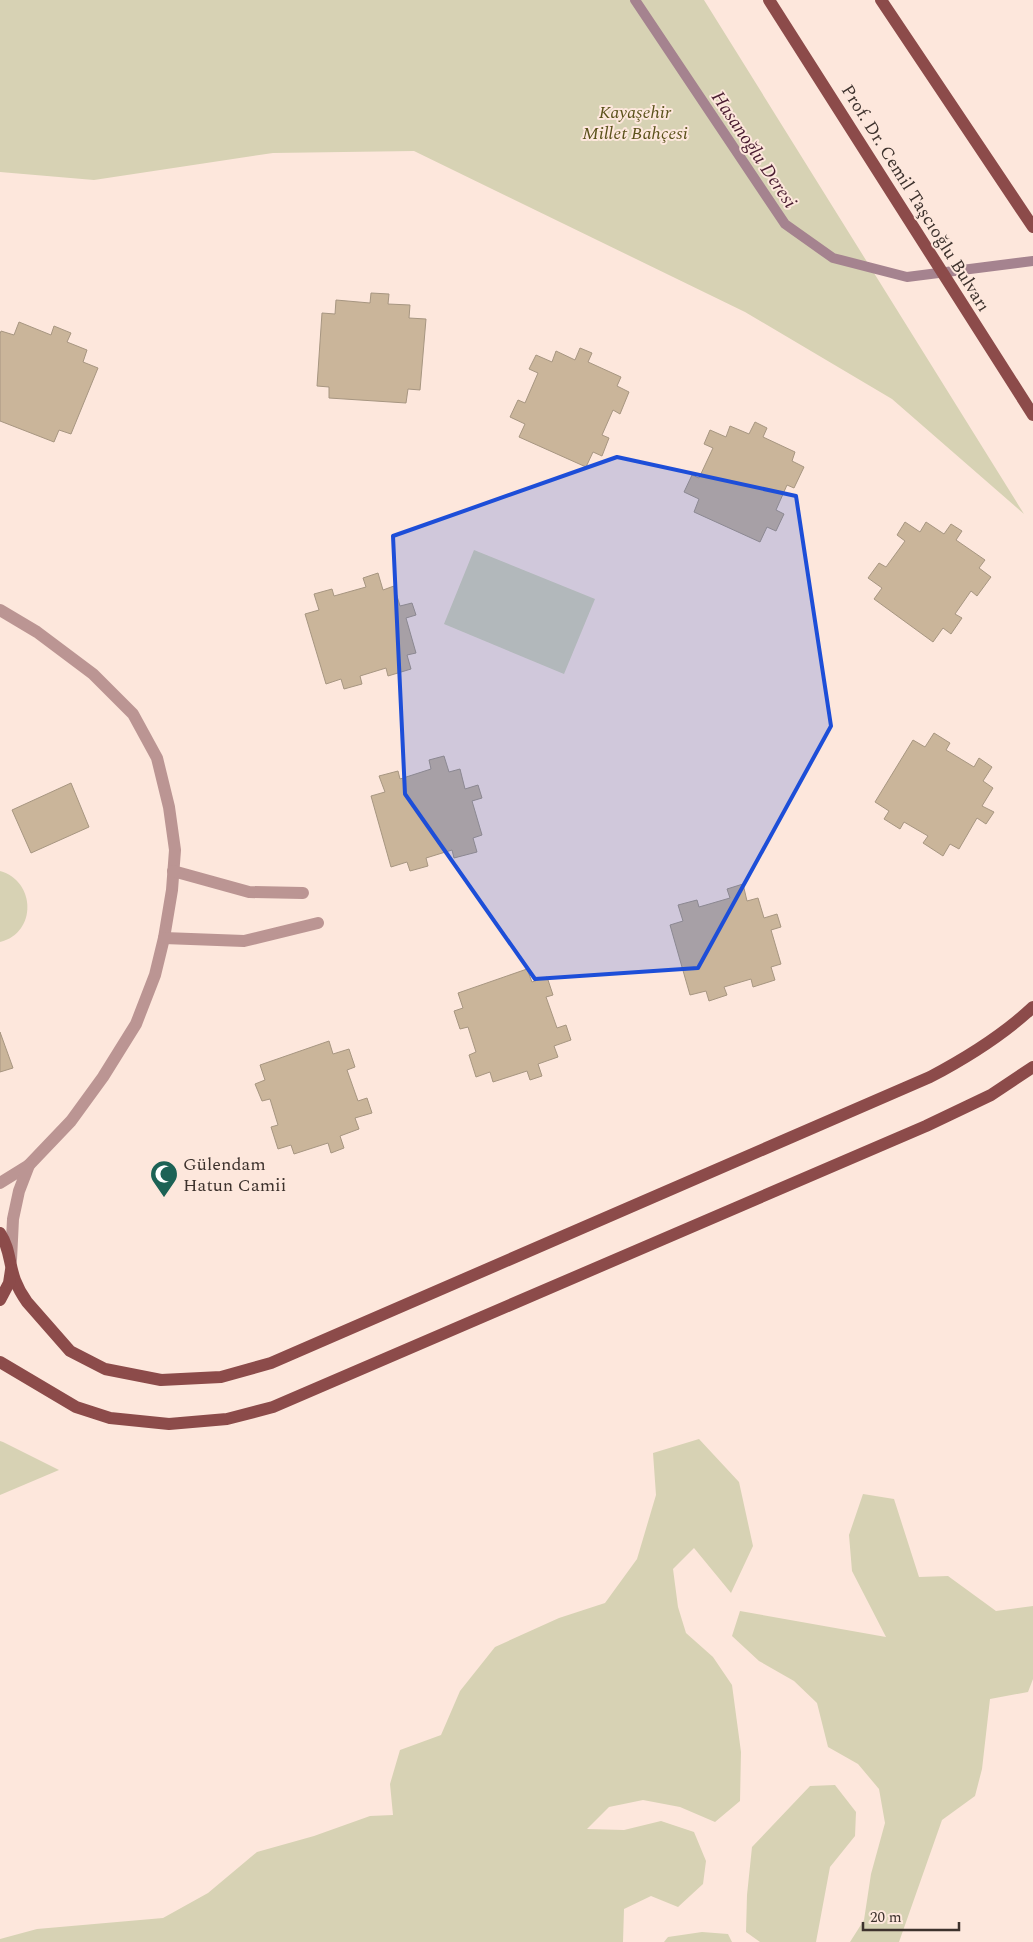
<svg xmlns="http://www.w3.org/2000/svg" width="1033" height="1942" viewBox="0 0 1033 1942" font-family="Spectral,serif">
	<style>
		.green { fill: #d7d2b4 }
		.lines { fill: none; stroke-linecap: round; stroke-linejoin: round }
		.stream { stroke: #a5838f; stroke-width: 10 }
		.building { fill: #cab59a; stroke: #a79681 }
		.minor { stroke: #bb9593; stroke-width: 12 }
		.major { stroke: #8c4b4a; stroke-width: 12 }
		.marked { fill: #1d4ed8; fill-opacity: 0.2; stroke: #1d4ed8; stroke-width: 4; stroke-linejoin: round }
		.labels { text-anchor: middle; stroke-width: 4; stroke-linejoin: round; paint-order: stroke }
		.park-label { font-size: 18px; font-style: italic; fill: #5a511a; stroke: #fde7dc }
		.street-label { font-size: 18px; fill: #3d322d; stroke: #fde7dc }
		.poi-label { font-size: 18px; fill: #3d322d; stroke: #fde7dc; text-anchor: start }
		.water-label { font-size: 19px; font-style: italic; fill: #481b2f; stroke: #fde7dc }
	</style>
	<rect width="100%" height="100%" fill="#fde7dc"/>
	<g class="green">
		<path d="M0,0H704L1024,514L892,399L745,312L414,151L273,153L94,180L0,172Z"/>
		<path d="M474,550L595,599L564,674L444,624Z"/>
		<path d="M0,871C36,881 37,933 0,942Z"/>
		<path d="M699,1439L739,1482L753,1546L731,1593L694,1548L673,1569L678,1607L686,1633L713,1657L732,1685L741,1752L740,1801L715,1822L680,1807L643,1800L609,1807L587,1829L624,1830L661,1821L694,1832L706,1861L703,1884L678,1907L651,1896L624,1909L623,1942H0V1939L37,1929L163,1918L208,1893L257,1852L314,1836L370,1816L393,1815L390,1784L400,1750L441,1735L460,1691L495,1647L559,1618L605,1603L637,1559L656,1495L653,1453Z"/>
		<path d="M0,1441L3,1442L59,1470L0,1495Z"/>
		<path d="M863,1494L894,1499L919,1577L948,1576L996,1611L1033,1606V1679L1028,1692L990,1699L982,1769L975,1796L942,1820L899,1942H850L864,1920L871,1874L885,1823L879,1789L858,1764L828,1747L817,1703L794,1681L759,1661L732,1636L740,1611L886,1637L852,1571L849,1535Z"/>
		<path d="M835,1785L856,1812L855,1836L830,1867L816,1942H760L746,1932L747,1895L752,1847L810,1786Z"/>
		<path d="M702,1932L728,1934L732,1942H664L668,1937Z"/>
	</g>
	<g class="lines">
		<path class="stream" d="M635,0L785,224L833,258L907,277L1033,261"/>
	</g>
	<g class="building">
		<path d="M371,293L389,294L388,304L410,305L409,318L426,319L420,390L408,389L406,403L329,398V387L317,386L322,313L335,314L336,300L370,303Z"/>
		<path d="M19,322L51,335L54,326L71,333L67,342L87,350L83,362L98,368L71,434L59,430L54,442L0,421V334L1,331L14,335Z"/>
		<path d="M580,348L592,353L588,362L621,377L617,386L629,392L620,414L613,410L602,435L609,438L602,456L593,452L586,467L519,437L525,424L510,417L518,400L525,403L538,373L529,369L536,355L552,362L556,351L575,360Z"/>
		<path d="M755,422L767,428L763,437L795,452L792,461L804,467L794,488L787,485L776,510L784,514L776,531L767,527L760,542L694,512L699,499L684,492L692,475L699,478L713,448L704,444L710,430L726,437L730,426L749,434Z"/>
		<path d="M905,522L920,532L926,522L944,534L951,524L962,531L956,540L985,560L979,568L991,577L977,596L971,591L955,614L962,618L951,634L943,628L933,642L874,599L882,588L868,578L879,563L886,567L905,541L897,535Z"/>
		<path d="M378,573L383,590L394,586L400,606L412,603L416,615L406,618L416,653L407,655L411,669L388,676L386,668L360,676L362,684L344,689L341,679L326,684L305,614L319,610L314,594L332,589L334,596L366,587L363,578Z"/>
		<path d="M934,733L950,743L946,750L974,767L979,758L992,767L983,781L993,788L982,806L994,812L986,824L977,818L959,849L950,844L943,856L923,843L928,836L904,822L900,829L884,819L889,811L875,802L913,740L925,747Z"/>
		<path d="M444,756L449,772L460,769L465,789L478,785L482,798L472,801L482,835L473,838L477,852L454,858L452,850L426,858L428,866L410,871L407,862L391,867L371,796L385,792L379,776L398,771L400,779L431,769L429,760Z"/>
		<path d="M71,783L89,827L31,853L12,810Z"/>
		<path d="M743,884L747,901L758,898L764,918L777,914L781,927L771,930L781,964L771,967L775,980L753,987L751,979L724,987L727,995L709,1001L706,991L690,995L670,925L683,921L678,905L697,900L699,907L730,898L727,889Z"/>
		<path d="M527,969L532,982L547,977L553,995L546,997L557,1028L566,1025L571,1040L554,1046L558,1057L538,1064L542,1076L530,1080L527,1071L493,1082L490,1072L476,1077L469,1055L476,1052L468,1027L460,1029L454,1011L463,1008L458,993Z"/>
		<path d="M0,1032L13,1068L0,1072Z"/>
		<path d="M329,1041L333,1054L349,1049L355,1067L347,1070L358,1101L367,1098L372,1113L355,1118L359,1129L340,1136L344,1148L331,1153L328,1143L294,1154L291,1145L278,1149L271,1127L278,1125L270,1099L262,1101L255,1084L265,1080L260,1065Z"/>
	</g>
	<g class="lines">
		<g class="minor">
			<path d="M0,610L37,632L93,674L133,714L157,758L169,807L175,850L172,890L164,938L155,975L136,1024L103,1077L71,1121L29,1165L0,1183"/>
			<path d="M173,871L249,892L303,893"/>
			<path d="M164,938L244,941L318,923"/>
			<path d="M11,1260L13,1219L19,1191L29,1165"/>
		</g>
		<g class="major">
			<path d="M769,0L1033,415"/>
			<path d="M881,0L1033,227"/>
			<path d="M0,1233C10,1248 9,1264 15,1280C18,1288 22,1295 27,1302L70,1351L105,1369L161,1380L221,1377L271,1363L930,1077C968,1057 1002,1036 1033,1007"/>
			<path d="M0,1300L9,1283L11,1270"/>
			<path d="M0,1362L76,1407L110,1418L169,1424L227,1419L273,1407L926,1126L991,1095L1033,1067"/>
		</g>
	</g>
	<path class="marked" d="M617,457L796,496L831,726L698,968L535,979L405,794L393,536Z"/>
	<defs>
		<g id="mosque-pin" transform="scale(1.4375)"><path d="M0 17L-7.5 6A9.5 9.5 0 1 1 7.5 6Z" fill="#1c6255" stroke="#fde7dc"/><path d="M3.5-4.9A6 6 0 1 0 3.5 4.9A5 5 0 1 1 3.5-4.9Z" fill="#fff"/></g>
	</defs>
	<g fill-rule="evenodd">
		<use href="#mosque-pin" x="164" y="1174"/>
	</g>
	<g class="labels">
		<g class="park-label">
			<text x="635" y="118">Kayaşehir<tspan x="635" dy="21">Millet Bahçesi</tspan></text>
		</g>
		<g class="street-label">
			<text transform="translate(916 198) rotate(58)" y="6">Prof. Dr. Cemil Taşcıoğlu Bulvarı</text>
		</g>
		<g class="poi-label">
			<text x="183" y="1170">Gülendam<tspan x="183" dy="21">Hatun Camii</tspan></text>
		</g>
		<g class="water-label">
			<text transform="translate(755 149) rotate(56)" y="7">Hasanoğlu Deresi</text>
		</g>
	</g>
	<path d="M863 1922v8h96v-8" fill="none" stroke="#3d322d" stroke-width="2.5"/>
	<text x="870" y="1922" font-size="15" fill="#3d322d" stroke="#fde7dc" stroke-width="4" paint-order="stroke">20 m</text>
</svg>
